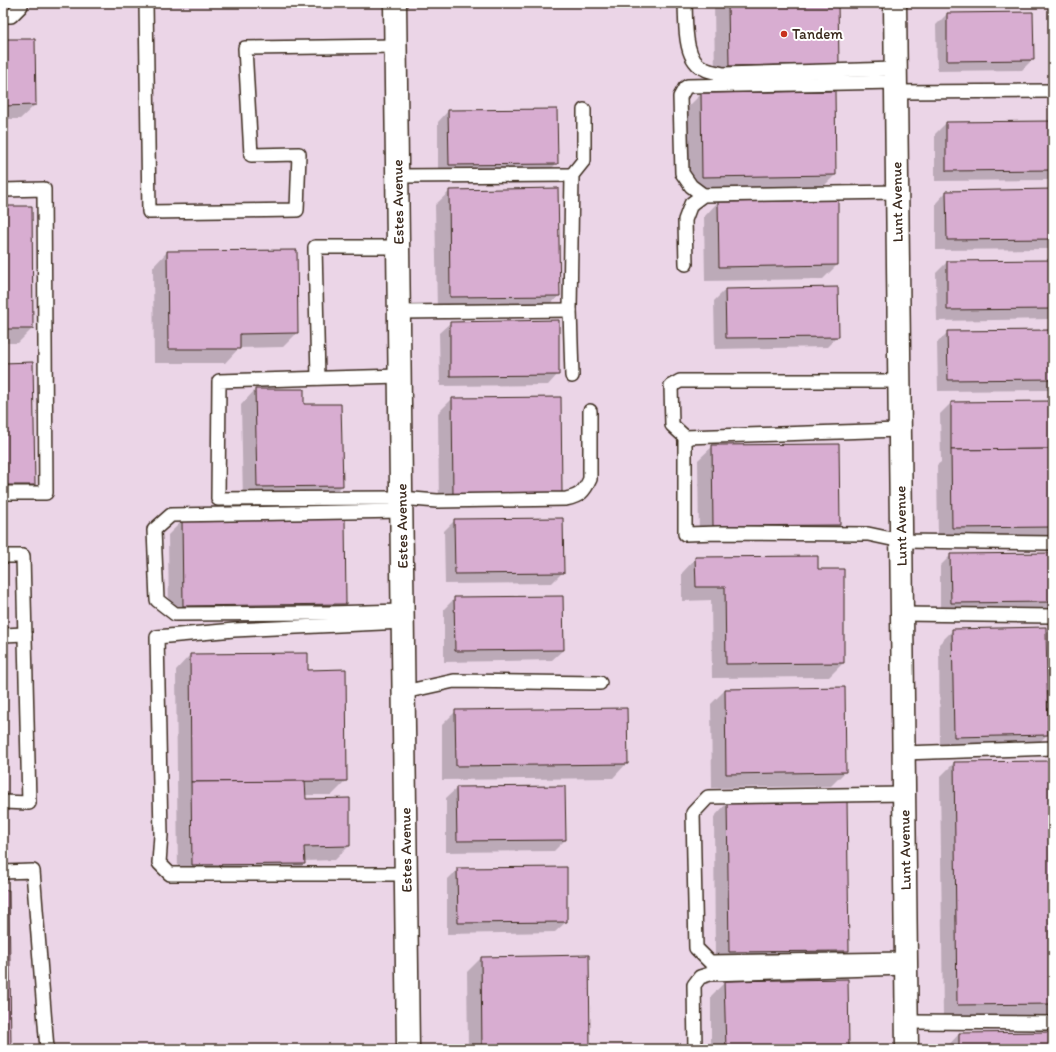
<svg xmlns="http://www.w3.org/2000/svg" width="1056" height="1052" viewBox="0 0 1056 1052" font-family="Itim,sans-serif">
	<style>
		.built { fill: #ebd5e7 }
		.shadow { fill: #0003 }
		.building { fill: #d8add1; stroke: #3b2a1e }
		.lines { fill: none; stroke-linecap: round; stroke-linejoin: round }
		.lane-casing { stroke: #3b2a1e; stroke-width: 16 }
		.street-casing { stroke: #3b2a1e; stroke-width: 25 }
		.lane { stroke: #fff; stroke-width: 13 }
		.street { stroke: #fff; stroke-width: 22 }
		.poi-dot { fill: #c8321e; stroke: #fff; stroke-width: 1.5 }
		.labels { text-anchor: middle; stroke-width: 4; stroke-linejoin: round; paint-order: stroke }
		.poi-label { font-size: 15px; fill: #3b2a1e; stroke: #fff; text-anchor: start }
		.street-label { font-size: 15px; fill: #3b2a1e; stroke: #fff }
	</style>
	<rect width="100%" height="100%" fill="#f3e6f1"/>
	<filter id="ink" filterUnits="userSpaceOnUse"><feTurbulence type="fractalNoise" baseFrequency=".025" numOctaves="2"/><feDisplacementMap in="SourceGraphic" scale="8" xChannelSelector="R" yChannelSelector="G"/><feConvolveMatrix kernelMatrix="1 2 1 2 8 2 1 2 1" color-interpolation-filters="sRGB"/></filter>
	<g filter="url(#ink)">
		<rect class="built" x="3" y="3" width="1050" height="1046"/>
		<g class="shadow">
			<path d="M3,3H4V8L3,9Z"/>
			<path d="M714,3H837L838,64L824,78L715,80Z"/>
			<path d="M947,14L1033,59L1022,70L937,71L936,25Z"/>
			<path d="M3,40L35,105L20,119H3Z"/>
			<path d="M701,94L835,175L821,189L688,191L687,108Z"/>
			<path d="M448,111L557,163L546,174L438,175V122Z"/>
			<path d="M1053,122V175L1048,180L935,181V134L946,123Z"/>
			<path d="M1053,190V244L1048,249L936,250V203L946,192Z"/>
			<path d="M450,191L559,296L544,310L437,311L435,205Z"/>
			<path d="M718,202L837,265L823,279L705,281L704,217Z"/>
			<path d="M3,207L32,329L18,343H3Z"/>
			<path d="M296,251L297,333L283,347L239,348L225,363H154L153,267L167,252Z"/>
			<path d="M1053,261V315L1049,319L937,321L936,273L947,262Z"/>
			<path d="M725,290L838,336L827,347L715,349L714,301Z"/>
			<path d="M450,323L558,374L548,385L440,386L439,333Z"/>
			<path d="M1053,331V386L1049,390L938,391L937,343L948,332Z"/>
			<path d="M3,364L34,484L19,499H3Z"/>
			<path d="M255,390L303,405L342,486L328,500L243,501L241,405Z"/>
			<path d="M452,399L561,493L547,507L439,508L438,413Z"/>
			<path d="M1053,402V541L938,542L937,465L941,462L940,414L951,403Z"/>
			<path d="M713,446L839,525L825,539L699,540L698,460Z"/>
			<path d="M455,520L563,572L552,583L445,584L444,531Z"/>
			<path d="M182,521L345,604L330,618L169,620L168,535Z"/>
			<path d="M1053,554V611L940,614V566L951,555Z"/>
			<path d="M696,558L817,570L843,663L829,677L712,678L711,600L682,601V573Z"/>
			<path d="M455,598L563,650L552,660L444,662V609Z"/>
			<path d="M1045,628L1047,735L1032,749L940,751L939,644L953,630Z"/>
			<path d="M307,654V671L346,781L332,795H305V800L349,846L335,860L303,861L304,864L289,878L178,879L176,670L190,655Z"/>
			<path d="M725,690L845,772L831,786L712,788L711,704Z"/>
			<path d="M456,711L627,763L613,778L442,780V725Z"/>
			<path d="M1053,762V1017L943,1018L940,777L954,763Z"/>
			<path d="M457,788L565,840L554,851L446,852V798Z"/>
			<path d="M728,802L848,950L834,964L715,966L714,817Z"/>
			<path d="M458,869L566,922L555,932L447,934V880Z"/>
			<path d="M481,958L589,1049H468L467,972Z"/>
			<path d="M725,982L848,1049H711V996Z"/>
			<path d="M1053,1033V1049H945L959,1034Z"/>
		</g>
		<g class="building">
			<path d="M728,3H838L839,64L729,66Z"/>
			<path d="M1033,12L1034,60L947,61V13Z"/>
			<path d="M3,39H35L36,105L3,106Z"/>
			<path d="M835,91L836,175L702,177L701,93Z"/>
			<path d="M557,109L558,164L449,165L448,110Z"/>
			<path d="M1053,121V170L946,171V122Z"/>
			<path d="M558,188L560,296L450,297L449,190Z"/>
			<path d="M1053,189V239L947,240L946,191Z"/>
			<path d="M838,200V265L719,267L718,202Z"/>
			<path d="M3,206H32L33,329H3Z"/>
			<path d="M297,250L298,333L240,334V349H168L167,251Z"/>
			<path d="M1053,260V309L947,310V261Z"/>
			<path d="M838,287L839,337L726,338L725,289Z"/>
			<path d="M559,320V375L450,376V322Z"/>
			<path d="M1053,330V379L948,380L947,331Z"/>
			<path d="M33,362L35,485H3V363Z"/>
			<path d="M255,389H304V404H341L343,486L257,487Z"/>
			<path d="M561,397L562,493L453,495L452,398Z"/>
			<path d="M1053,401V449L951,450V402Z"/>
			<path d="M839,444L840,525L713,526L712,445Z"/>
			<path d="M1053,449V527L952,528L951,450Z"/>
			<path d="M563,518L564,573L455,574L454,519Z"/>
			<path d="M345,519L346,604L183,606L182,520Z"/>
			<path d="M1053,553V602L951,603L950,554Z"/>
			<path d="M818,556V569H844V663L726,664L725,587H696L695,557Z"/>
			<path d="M563,596L564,650L455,651L454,597Z"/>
			<path d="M1046,627L1048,735L954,737L952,629Z"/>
			<path d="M308,653V670L346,669L347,781L191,782L190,654Z"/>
			<path d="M845,687L846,772L726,774L725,689Z"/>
			<path d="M627,708L628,764L456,766L455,710Z"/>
			<path d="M1053,761V1004L957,1005L954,762Z"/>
			<path d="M305,781L306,799L350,798V846L304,847L305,864L192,865L191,782Z"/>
			<path d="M565,786L566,840L457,841L456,787Z"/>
			<path d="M847,800L849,951L729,952L727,801Z"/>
			<path d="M567,867V922L458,923L457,868Z"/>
			<path d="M3,890H9L11,1049H3Z"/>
			<path d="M589,955L590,1049H482L481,957Z"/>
			<path d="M848,979L849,1049H726L724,981Z"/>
			<path d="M1053,1032V1049H959V1033Z"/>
		</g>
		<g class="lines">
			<g class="lane-casing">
				<g id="lane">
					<path d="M146,3L149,212L297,210L299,154L251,155L245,48L396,46"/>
					<path d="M685,3C686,22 683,61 705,69C710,72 717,72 723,74L895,69"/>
					<path d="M3,16H11L21,6V3"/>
					<path d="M896,92L1053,91"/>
					<path d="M397,176L572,175"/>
					<path d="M3,190L44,189L46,493H3"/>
					<path d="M703,195L691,186L682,173L680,97L685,88L688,86L896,82"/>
					<path d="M686,264L685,220L691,204L703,195L897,192"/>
					<path d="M399,312L570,310"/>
					<path d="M400,376L219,381L218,499L401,498L437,501L566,499C580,496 584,492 590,479V411"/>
					<path d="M572,376L570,310L572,175L584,160V110"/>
					<path d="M318,378L315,247H398"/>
					<path d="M899,430L685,437L672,425L671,386L680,381H899"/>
					<path d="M685,437V534L720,533L868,534L901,541L1053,543"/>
					<path d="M402,511L171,515L154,530L157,600L175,614L329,613L403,611"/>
					<path d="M3,556H23L29,803L3,802"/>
					<path d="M902,614L1053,616"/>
					<path d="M403,622L234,630L157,637L161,835L159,863L170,874H406"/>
					<path d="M3,635L25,634"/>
					<path d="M404,692L454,681L600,683"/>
					<path d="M903,753L1053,748"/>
					<path d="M904,794L708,797L693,813L696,948L710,962L906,959"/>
					<path d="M3,872L33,871L47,1049"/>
					<path d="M907,1022L1053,1023"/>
					<path d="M695,1049L694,985L700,977L710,974L906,968"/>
				</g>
			</g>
			<g class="street-casing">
				<g id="street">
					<path d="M395,3L408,1049"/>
					<path d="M895,3L907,1049"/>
				</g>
			</g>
			<use href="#lane" class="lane"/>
			<use href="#street" class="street"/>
		</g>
	</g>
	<circle class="poi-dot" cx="784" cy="34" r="4"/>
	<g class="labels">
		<g class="poi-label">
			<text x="792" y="39">Tandem</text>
		</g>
		<g class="street-label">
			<text transform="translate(398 202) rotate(-91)" y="5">Estes Avenue</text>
			<text transform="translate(897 202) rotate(-91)" y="5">Lunt Avenue</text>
			<text transform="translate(402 526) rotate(-91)" y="5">Estes Avenue</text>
			<text transform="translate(901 526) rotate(-91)" y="5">Lunt Avenue</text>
			<text transform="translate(406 850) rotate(-91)" y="5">Estes Avenue</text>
			<text transform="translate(905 850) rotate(-91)" y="5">Lunt Avenue</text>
		</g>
	</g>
	<rect width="1056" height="1052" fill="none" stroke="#fff" stroke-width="16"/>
	<rect x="8" y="8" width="1040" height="1036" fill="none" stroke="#3b2a1e" stroke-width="1.5" filter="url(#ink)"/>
</svg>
